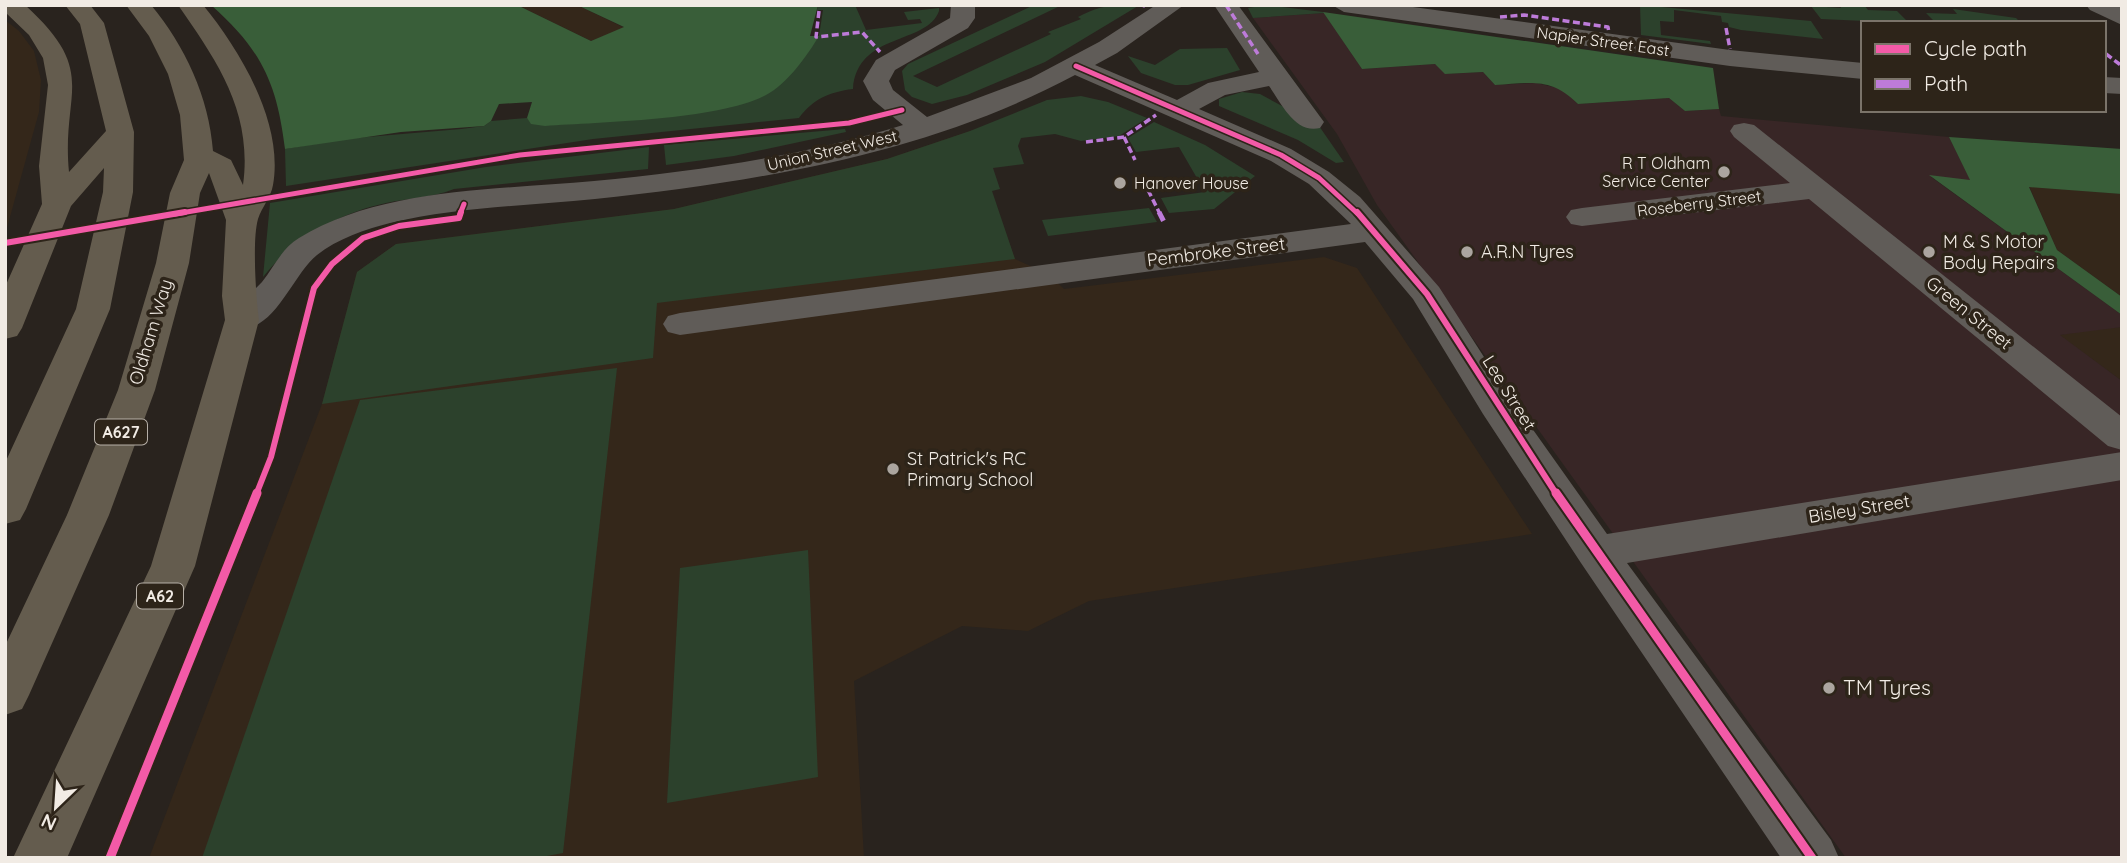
<svg xmlns="http://www.w3.org/2000/svg" width="2127" height="863" viewBox="0 0 2127 863" font-family="Quicksand,sans-serif">
	<style>
		.built { fill: #34271a }
		.industrial { fill: #382626 }
		.green { fill: #2c412c }
		.forest { fill: #395e39 }
		.lines { fill: none; stroke-linecap: round; stroke-linejoin: round }
		.minor { fill: #605c58; fill-rule: evenodd }
		.highway { fill: #645c4e; fill-rule: evenodd }
		.quiet-far1 { stroke: #bd7bd9; stroke-width: 3.5; stroke-dasharray: 7 3.5; stroke-linecap: butt }
		.quiet { stroke: #bd7bd9; stroke-width: 5; stroke-dasharray: 10 5; stroke-linecap: butt }
		.cycleway-far2-casing { stroke: #2d2419; stroke-width: 8 }
		.cycleway-far1-casing { stroke: #2d2419; stroke-width: 10 }
		.cycleway-casing { stroke: #2d2419; stroke-width: 13 }
		.cycleway-far2 { stroke: #f35aa7; stroke-width: 5 }
		.cycleway-far1 { stroke: #f35aa7; stroke-width: 6 }
		.cycleway { stroke: #f35aa7; stroke-width: 9 }
		.poi-dot { fill: #aba59f; stroke: #2d2419; stroke-width: 2.5 }
		.labels { text-anchor: middle; stroke-width: 7; stroke-linejoin: round; paint-order: stroke }
		.far-street-label { font-size: 16px; fill: #f1ebe4; stroke: #2d2419 }
		.far-poi-label { font-size: 16px; fill: #f1ebe4; stroke: #2d2419; text-anchor: end }
		.shield { fill: #2d2419; stroke: #b6afa7; stroke-width: 2 }
		.shield-label { font-size: 16px; font-weight: bold; fill: #f1ebe4 }
		.poi-label { font-size: 18px; fill: #f1ebe4; stroke: #2d2419; text-anchor: start }
		.street-label { font-size: 18px; fill: #f1ebe4; stroke: #2d2419 }
		.near-poi-label { font-size: 21px; fill: #f1ebe4; stroke: #2d2419; text-anchor: start }
	</style>
	<rect width="100%" height="100%" fill="#29231e"/>
	<g class="built">
		<path d="M517,5H577L625,28L591,41Z"/>
		<path d="M5,20L19,31L34,51L41,80L39,112L5,235Z"/>
		<path d="M970,131L1015,259L1048,274L1064,289L1324,257L1357,268L1532,534L1089,601L1028,631L962,626L854,681L864,858H149L322,404L357,272L396,244L674,209L887,159Z"/>
		<path d="M2029,186L2122,194V297L2057,250Z"/>
		<path d="M2122,327V381L2059,335L2096,329Z"/>
	</g>
	<path class="industrial" d="M1324,13L1362,69L1435,64L1446,74L1483,72L1495,85L1536,83L1562,89L1578,104L1669,98L1685,111L1719,109L1721,116L1949,137L1971,181L1931,177L2122,315V327L2060,335L2122,381V858H1846L1377,205L1337,134L1253,18Z"/>
	<g class="green">
		<path d="M818,5H855L866,30L922,23L920,19L908,20L904,12L939,8V11C927,45 857,32 853,89C829,92 813,99 799,118L593,139L286,186L285,149L344,139L461,129L484,126L491,121L527,118L532,124L797,64L819,36L823,10H817Z"/>
		<path d="M1034,5H1062L913,76L937,87L1051,34L1048,32L1081,19L1078,17C1097,7 1117,2 1138,6L1045,62L967,95L932,104L912,97L905,90L902,71L908,64Z"/>
		<path d="M1266,5L1323,12L1324,13L1253,18L1248,8Z"/>
		<path d="M1640,5L1811,21L1823,39L1741,30L1729,27L1728,23L1722,22L1721,16L1674,10V22L1660,21L1661,35L1710,41L1711,44L1641,35Z"/>
		<path d="M1840,5H1864L1868,10L1897,11L1909,23L1821,19L1811,6L1841,8Z"/>
		<path d="M1953,9L2016,18L2021,23H1936L1926,13L1957,14Z"/>
		<path d="M1227,48L1240,70L1188,85H1175L1141,73L1128,56L1155,65L1180,49Z"/>
		<path d="M1242,92L1260,94L1319,126L1344,162L1336,163L1298,140L1219,106V99Z"/>
		<path d="M1081,96L1108,102L1147,118L1119,136L1081,141L1055,134L1021,138L1018,146L1024,164L993,168L1000,189L992,191L1015,259L657,303L653,358L322,404L357,272L396,244L674,209L887,159L970,131L1047,100Z"/>
		<path d="M1154,122L1205,145L1255,176L1214,209L1169,213L1161,198L1205,192L1179,147L1136,152L1128,138Z"/>
		<path d="M845,129L846,132L734,156L666,165L664,145Z"/>
		<path d="M649,147L648,169L454,189C432,198 409,198 386,203C339,213 293,239 263,277L270,203L486,167Z"/>
		<path d="M1149,208L1157,222L1048,236L1042,220Z"/>
		<path d="M617,368L563,853L536,858H202L360,400Z"/>
		<path d="M808,550L818,777L667,803L680,568Z"/>
	</g>
	<g class="forest">
		<path d="M211,5H517L591,41L624,27L577,5H818L810,36H819C807,56 787,84 766,95C720,120 601,122 545,126L531,124L527,118L532,102L499,104L491,121L484,126L401,132L285,149C277,84 262,50 211,5Z"/>
		<path d="M1323,12L1713,68L1719,109L1685,111L1669,98L1578,104C1551,77 1531,83 1495,85L1483,72L1445,74L1435,64L1362,69Z"/>
		<path d="M1949,137L2122,149V194L2029,187L2057,250L2122,297V315L1929,175L1970,180Z"/>
	</g>
	<g class="lines">
		<g class="minor">
			<path d="M951,5H975V18L968,28L895,70L889,81L893,90L927,117L1031,78L1099,42L1156,5H1184L1117,53L1095,65L1177,100L1208,83L1259,72L1214,5H1238L1324,122L1320,128C1295,134 1282,104 1269,86L1225,95L1199,109L1291,149L1329,172L1360,197L1439,287L1509,396L1607,534L2122,452V480L1627,563L1831,840L1839,858H1781L1581,563L1483,414L1413,299L1365,242L680,335L668,332L663,324L668,316L680,313L1351,224L1309,184L1271,161L1075,75C930,153 758,182 595,199C527,206 457,207 390,223C366,229 337,239 317,255C290,277 273,339 230,328L225,320C235,305 250,295 262,282C274,267 282,248 299,238C382,187 501,190 594,181C697,171 804,156 903,125L873,100L863,81L876,60L950,18Z"/>
			<path d="M1332,5H1398L1730,50L1863,63V79L1730,66L1344,12Z"/>
			<path d="M2086,5H2116L2122,8V25L2090,10Z"/>
			<path d="M2104,77L2122,78V94L2104,93Z"/>
			<path d="M1744,123L1754,125L2122,417V450L2108,446L1809,199L1582,226L1571,224L1566,217L1571,210L1582,208L1790,183L1734,137L1730,131L1734,125Z"/>
		</g>
		<g class="highway">
			<path d="M5,5H25C100,73 61,91 69,172L106,131L80,24L65,5H90L104,23L134,132L133,192L110,309L26,509L20,520L5,524V463L76,309L103,192L104,168L71,206L22,328L17,336L5,339V287L42,204L39,166L48,85L43,58L29,35L5,12Z"/>
			<path d="M126,5H151C185,46 209,97 213,151L231,160L243,185C253,112 217,61 178,5H203C240,50 284,123 273,185C271,197 262,207 258,219C252,240 256,297 259,320L195,566L67,858H13L151,566L225,320L222,296L226,220L209,173L200,193L189,263L155,390L109,515L29,695L22,709L5,715V646L67,515L118,390L156,263L170,193L184,160L180,115L168,74L149,36Z"/>
		</g>
		<g class="quiet-far1">
			<path d="M1142,5L1145,6"/>
			<path d="M1226,5L1258,54"/>
			<path d="M819,11L816,37L862,32L880,52"/>
			<path d="M1500,17L1524,15L1608,27L1609,33"/>
			<path d="M1726,28L1730,49"/>
			<path d="M2106,54L2122,66"/>
			<path d="M1124,137L1135,160"/>
			<path d="M1086,142L1124,137L1156,115"/>
			<path d="M1148,190L1160,214"/>
		</g>
		<path class="quiet" d="M1159,212L1164,222"/>
		<g class="cycleway-far2-casing">
			<g id="cycleway-far2">
				<path d="M1076,66L1281,155L1319,178L1358,214"/>
				<path d="M175,214L520,155L849,123L902,110"/>
				<path d="M460,214L464,204"/>
			</g>
		</g>
		<g class="cycleway-far1-casing">
			<g id="cycleway-far1">
				<path d="M1357,212L1427,294L1557,495"/>
				<path d="M5,243L185,212"/>
				<path d="M256,495L271,457L314,288L332,264L363,238L399,226L459,218L461,212"/>
			</g>
		</g>
		<g class="cycleway-casing">
			<g id="cycleway">
				<path d="M1556,493L1812,858"/>
				<path d="M110,858L257,493"/>
			</g>
		</g>
		<use href="#cycleway-far2" class="cycleway-far2"/>
		<use href="#cycleway-far1" class="cycleway-far1"/>
		<use href="#cycleway" class="cycleway"/>
	</g>
	<g class="poi-dot">
		<circle cx="1724" cy="172" r="7"/>
		<circle cx="1120" cy="183" r="7"/>
		<circle cx="1467" cy="252" r="7"/>
		<circle cx="1929" cy="252" r="7"/>
		<circle cx="893" cy="469" r="7"/>
		<circle cx="1829" cy="688" r="7"/>
	</g>
	<g class="labels">
		<g class="far-street-label">
			<text transform="translate(1603 41) rotate(8)" y="6">Napier Street East</text>
			<text transform="translate(832 150) rotate(-13)" y="6">Union Street West</text>
			<text transform="translate(1699 203) rotate(-7)" y="6">Roseberry Street</text>
		</g>
		<g class="far-poi-label">
			<text x="1710" y="169">R T Oldham<tspan x="1710" dy="18">Service Center</tspan></text>
			<text x="1134" y="189" text-anchor="start">Hanover House</text>
		</g>
		<g class="shield">
			<rect x="95" y="419.5" width="52" height="25" rx="5"/>
			<rect x="137" y="583.5" width="46" height="25" rx="5"/>
		</g>
		<g class="shield-label">
			<text x="121" y="438">A627</text>
			<text x="160" y="602">A62</text>
		</g>
		<g class="poi-label">
			<text x="1943" y="248">M &amp; S Motor<tspan x="1943" dy="21">Body Repairs</tspan></text>
			<text x="1481" y="258">A.R.N Tyres</text>
			<text x="907" y="465">St Patrick's RC<tspan x="907" dy="21">Primary School</tspan></text>
		</g>
		<g class="street-label">
			<text transform="translate(1216 252) rotate(-7)" y="6">Pembroke Street</text>
			<text transform="translate(1969 313) rotate(39)" y="6">Green Street</text>
			<text transform="translate(151 332) rotate(-73)" y="6">Oldham Way</text>
			<text transform="translate(1509 393) rotate(58)" y="6">Lee Street</text>
			<text transform="translate(1859 509) rotate(-9)" y="6">Bisley Street</text>
		</g>
		<g class="near-poi-label">
			<text x="1843" y="695">TM Tyres</text>
		</g>
	</g>
	<rect width="2127" height="863" fill="none" stroke="#f1ebe4" stroke-width="14"/>
	<rect x="1861" y="21" width="245" height="91" fill="#2d2419" stroke="#7b746a" stroke-width="2"/>
	<rect x="1875" y="44" width="35" height="10" fill="#f35aa7" stroke="#7b746a" stroke-width="2"/>
	<text x="1924" y="56" font-size="21" fill="#f1ebe4">Cycle path</text>
	<rect x="1875" y="79" width="35" height="10" fill="#bd7bd9" stroke="#7b746a" stroke-width="2"/>
	<text x="1924" y="91" font-size="21" fill="#f1ebe4">Path</text>
	<g transform="translate(56 807) rotate(205)" stroke="#2d2419" stroke-width="5" paint-order="stroke">
	<path d="M0-5L12 26L0 18L-12 26Z" fill="#f1ebe4"/>
	<text y="-10" font-size="19" font-weight="bold" text-anchor="middle" fill="#f1ebe4">N</text>
	</g>
</svg>
